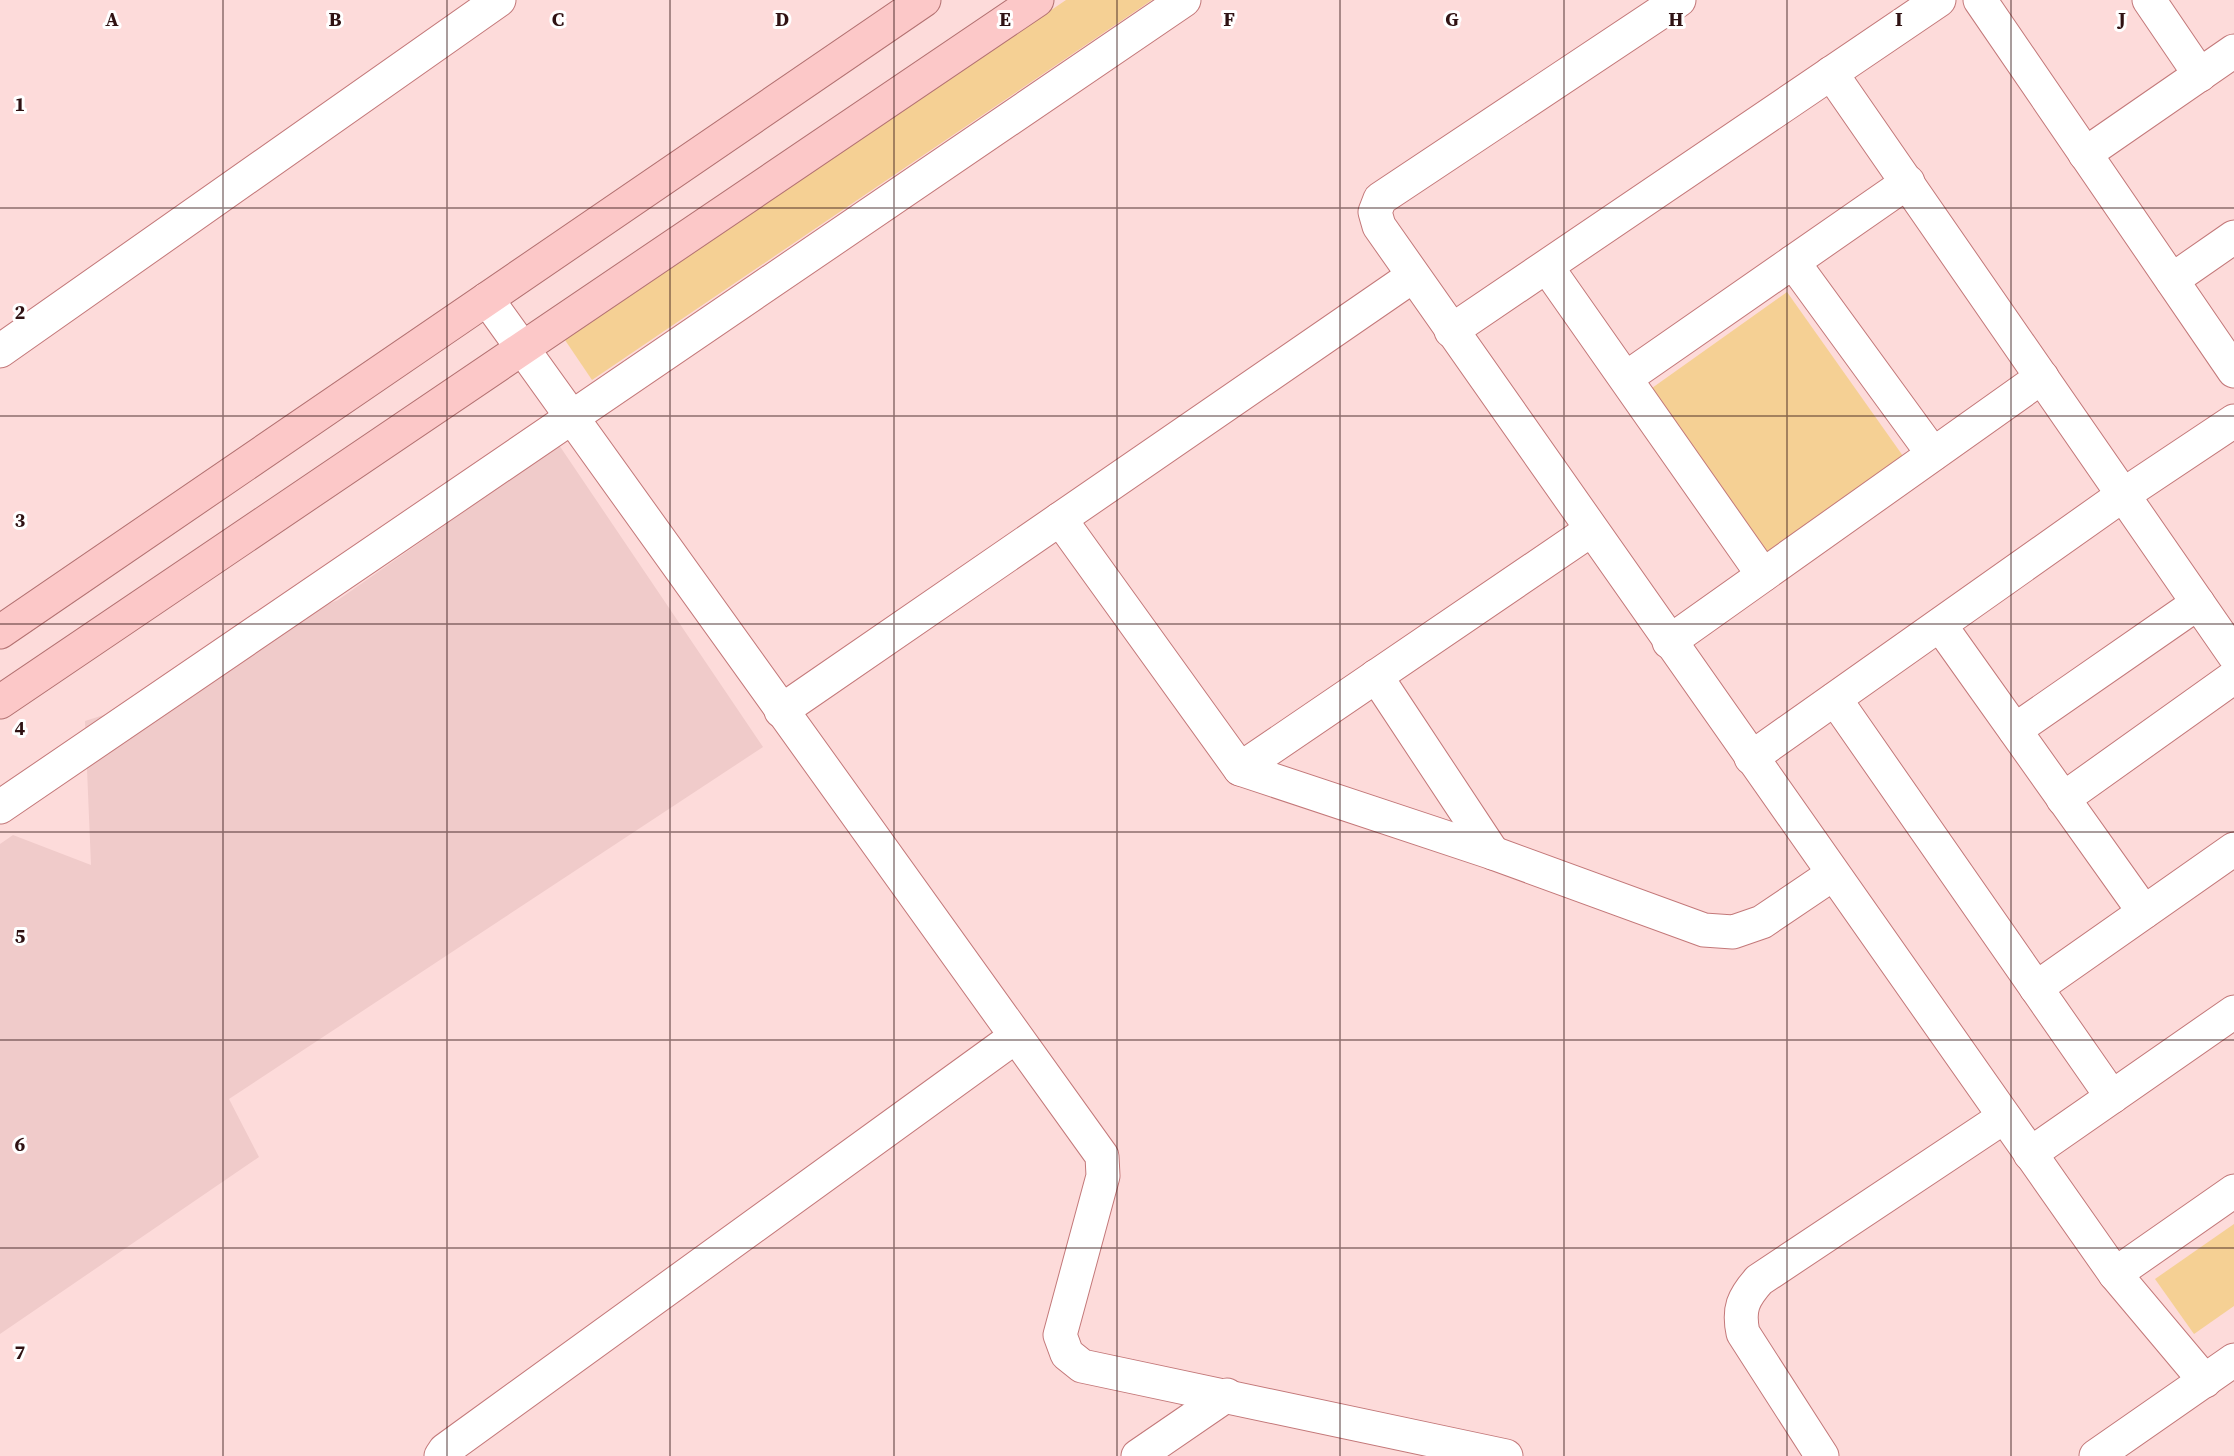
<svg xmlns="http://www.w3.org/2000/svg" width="2234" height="1456" viewBox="0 0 2234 1456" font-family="'Source Serif 4',serif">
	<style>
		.built { fill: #f0cbca }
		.green { fill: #f5d094 }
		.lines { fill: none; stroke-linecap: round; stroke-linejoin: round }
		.minor-casing { stroke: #c37879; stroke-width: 35 }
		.major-casing { stroke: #b37171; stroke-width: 35 }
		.minor { stroke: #fff; stroke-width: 33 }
		.major { stroke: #fcc8c8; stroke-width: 33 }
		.grid { fill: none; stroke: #2f1213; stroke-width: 1.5; stroke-opacity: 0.55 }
		.grid-label { font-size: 20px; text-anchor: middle; font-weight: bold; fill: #2f1213; stroke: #fff; stroke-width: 6; stroke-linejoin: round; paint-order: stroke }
	</style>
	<rect width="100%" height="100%" fill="#fddbda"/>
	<path class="built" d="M559,445L763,747L229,1099L259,1157L0,1334V844L13,835L91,865L85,721L220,678L258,632L338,600Z"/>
	<g class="green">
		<path d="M1066,0H1152L592,380L565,340Z"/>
		<path d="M1787,292L1903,456L1767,552L1652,388Z"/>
		<path d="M2234,1224V1306L2194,1334L2155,1279Z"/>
	</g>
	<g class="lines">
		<g class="minor-casing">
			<g id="minor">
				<path d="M1679,0L1380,199L1375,212L1379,226L2115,1274L2205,1381"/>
				<path d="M1980,0L2234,371"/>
				<path d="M2149,0L2200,75"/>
				<path d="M1831,73L2234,655"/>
				<path d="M2085,154L2234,51"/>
				<path d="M1793,262L1933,454"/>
				<path d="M1547,267L1763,575"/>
				<path d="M2172,280L2234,237"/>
				<path d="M487,299L1102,1156L1103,1176L1060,1335L1067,1354L1082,1366L1506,1456"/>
				<path d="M1451,331L1939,0"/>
				<path d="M0,351L499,0"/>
				<path d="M1626,378L1908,182"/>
				<path d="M1060,519L1240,769L1493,853L1704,930L1733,932L1762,922L1833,874"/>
				<path d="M1940,625L2144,912"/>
				<path d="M1669,642L2042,377"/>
				<path d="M1376,676L1493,853"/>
				<path d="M1835,699L2112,1097"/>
				<path d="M781,711L1413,276"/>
				<path d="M2015,730L2198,603"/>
				<path d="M1751,758L2123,495L2234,421"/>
				<path d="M1240,769L1591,530"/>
				<path d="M2063,799L2234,677"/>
				<path d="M0,807L1184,0"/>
				<path d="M2036,988L2234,849"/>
				<path d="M2030,1154L2234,1012"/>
				<path d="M2115,1274L2234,1191"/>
				<path d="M441,1456L445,1450L1015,1037"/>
				<path d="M1138,1456L1227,1395"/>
				<path d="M1822,1456L1743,1333C1738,1309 1743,1298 1759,1280L2004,1117"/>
				<path d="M2096,1456L2234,1360"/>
			</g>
		</g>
		<g class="major-casing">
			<g id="major">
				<path d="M0,632L924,0"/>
				<path d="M0,702L1037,0"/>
			</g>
		</g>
		<use href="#minor" class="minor"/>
		<use href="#major" class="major"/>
	</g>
	<path class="grid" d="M223,0V1456M447,0V1456M670,0V1456M894,0V1456M1117,0V1456M1340,0V1456M1564,0V1456M1787,0V1456M2011,0V1456M0,208H2234M0,416H2234M0,624H2234M0,832H2234M0,1040H2234M0,1248H2234"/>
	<g class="grid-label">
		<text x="112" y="26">A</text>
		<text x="335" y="26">B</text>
		<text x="558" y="26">C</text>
		<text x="782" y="26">D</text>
		<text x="1005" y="26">E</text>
		<text x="1229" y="26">F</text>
		<text x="1452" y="26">G</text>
		<text x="1676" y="26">H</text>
		<text x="1899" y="26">I</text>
		<text x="2122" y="26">J</text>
		<text x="20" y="111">1</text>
		<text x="20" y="319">2</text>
		<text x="20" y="527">3</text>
		<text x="20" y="735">4</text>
		<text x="20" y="943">5</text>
		<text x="20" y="1151">6</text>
		<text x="20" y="1359">7</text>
	</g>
</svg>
